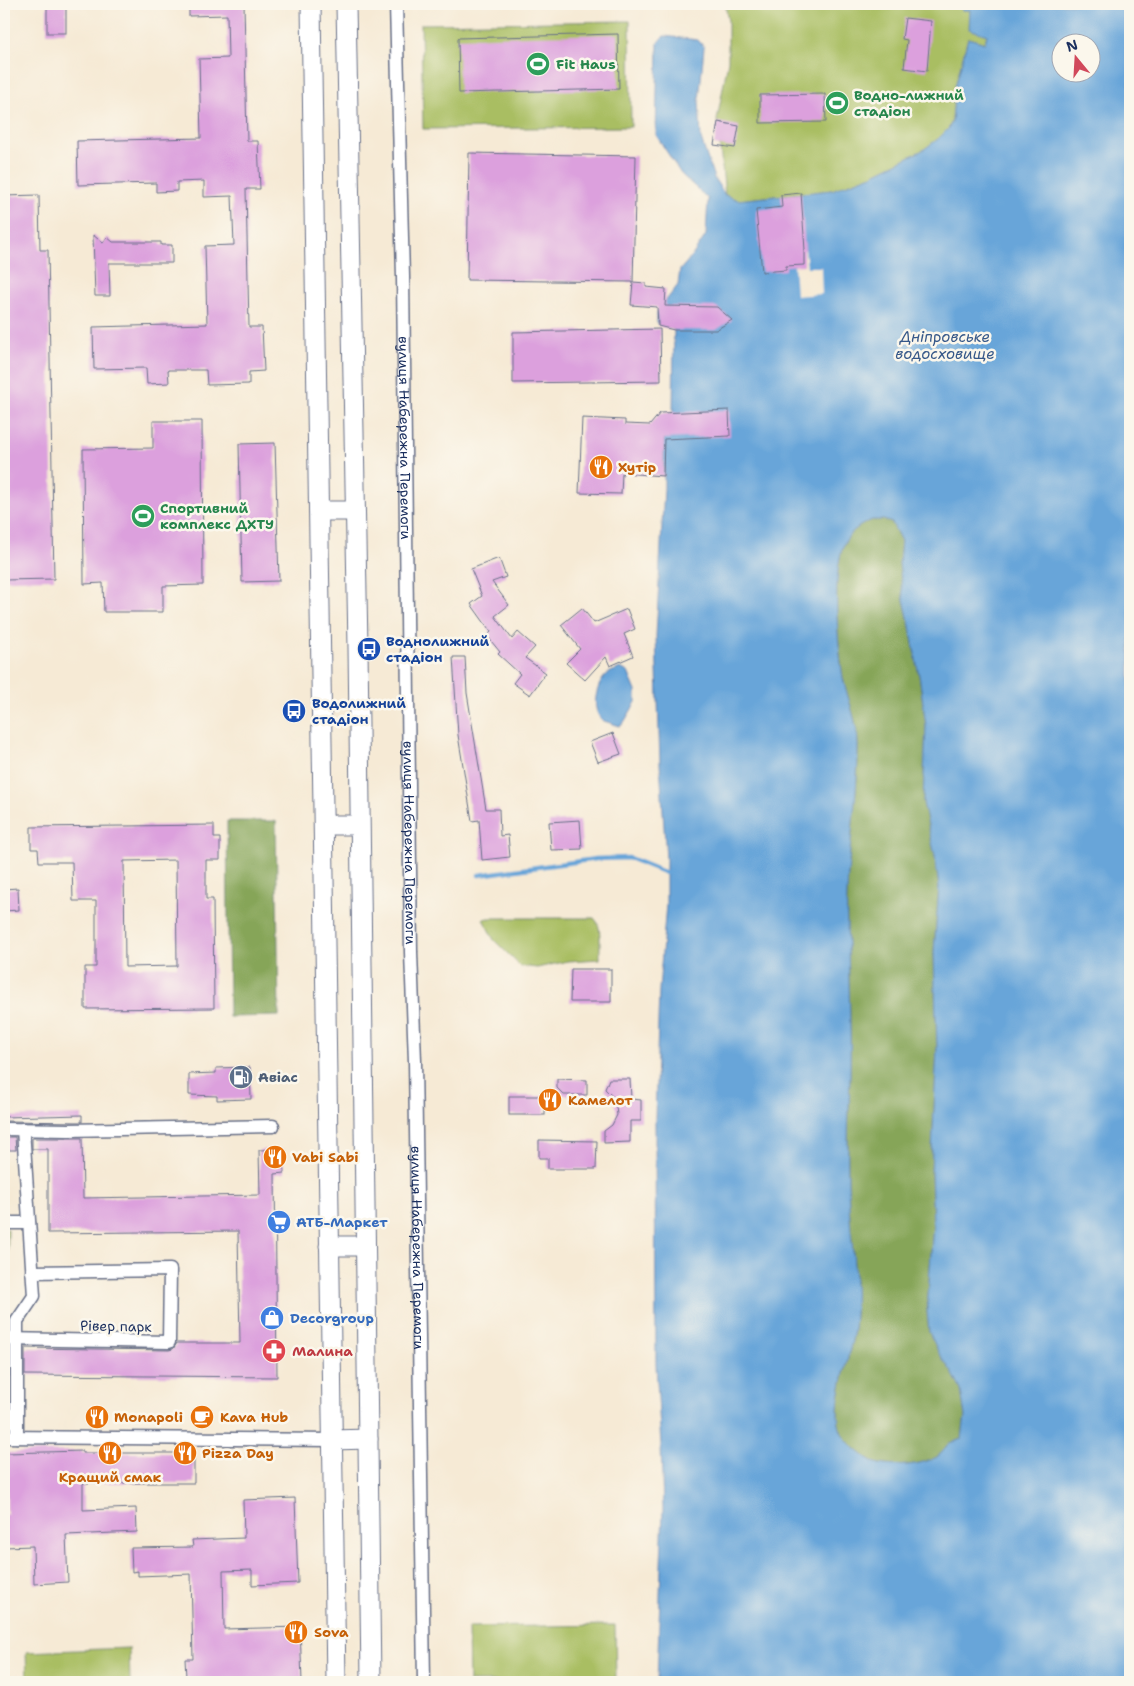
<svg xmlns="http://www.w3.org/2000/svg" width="1134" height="1686" viewBox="0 0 1134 1686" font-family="'Shantell Sans',sans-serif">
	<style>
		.green { fill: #a9be62; stroke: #627660 }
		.forest { fill: #86a558; stroke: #506a5b }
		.water { fill: #67a5d9; stroke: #416a9c; fill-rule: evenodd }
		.pier { fill: #f6ead5 }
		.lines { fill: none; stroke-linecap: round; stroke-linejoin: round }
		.stream { stroke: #67a5d9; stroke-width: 4.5 }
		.building { fill: #dca0dd; fill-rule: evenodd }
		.street-casing { stroke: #687088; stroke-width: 15 }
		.primary-casing { stroke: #687088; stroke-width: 21 }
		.street { stroke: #fff; stroke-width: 12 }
		.primary { stroke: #fff; stroke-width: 19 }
		.labels { text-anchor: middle; stroke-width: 5; stroke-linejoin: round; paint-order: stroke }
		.leisure-label { font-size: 14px; font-weight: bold; fill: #27864d; stroke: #fbf7ec; text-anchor: start }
		.street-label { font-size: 14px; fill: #1b2f5e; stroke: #fbf7ec }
		.food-label { font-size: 14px; font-weight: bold; fill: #c56008; stroke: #fbf7ec; text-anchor: start }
		.transit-label { font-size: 14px; font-weight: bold; fill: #164399; stroke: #fbf7ec; text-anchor: start }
		.service-label { font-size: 14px; font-weight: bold; fill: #4e5e75; stroke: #fbf7ec; text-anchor: start }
		.shop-label { font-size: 14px; font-weight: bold; fill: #366cbe; stroke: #fbf7ec; text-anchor: start }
		.health-label { font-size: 14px; font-weight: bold; fill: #be3a42; stroke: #fbf7ec; text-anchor: start }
		.water-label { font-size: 15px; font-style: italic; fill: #365889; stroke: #fbf7ec }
	</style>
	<rect width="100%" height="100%" fill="#fbf7ec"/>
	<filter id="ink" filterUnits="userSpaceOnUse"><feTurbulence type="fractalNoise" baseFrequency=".02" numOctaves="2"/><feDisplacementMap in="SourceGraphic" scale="10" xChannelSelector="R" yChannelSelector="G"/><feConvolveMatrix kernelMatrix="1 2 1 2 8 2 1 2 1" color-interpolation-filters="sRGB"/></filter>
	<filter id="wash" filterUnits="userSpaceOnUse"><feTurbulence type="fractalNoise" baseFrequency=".0096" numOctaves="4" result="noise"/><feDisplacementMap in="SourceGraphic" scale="20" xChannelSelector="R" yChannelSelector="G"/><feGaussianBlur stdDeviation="1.12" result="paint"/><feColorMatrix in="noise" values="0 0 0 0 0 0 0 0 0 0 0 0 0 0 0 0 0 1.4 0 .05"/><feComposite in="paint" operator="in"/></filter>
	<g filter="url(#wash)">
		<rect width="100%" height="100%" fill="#f6ead5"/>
		<g class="green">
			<path d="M725,4H958L962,10H970L987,34L985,43L968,38L955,87L952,121L949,128L938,139L923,150L872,175L832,190L738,200L725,195L717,120L728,61V21Z"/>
			<path d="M630,21L631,127L423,129L421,24Z"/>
			<path d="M489,918H594C603,926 599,947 600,959L568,961L537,968L520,966L494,940L483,919Z"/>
			<path d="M4,1229H8L7,1283H4Z"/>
			<path d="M615,1625L616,1682H469L468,1627Z"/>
			<path d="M129,1648L130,1682H27L26,1652Z"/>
		</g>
		<g class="forest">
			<path d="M872,520H884L892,523L901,541L899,563L903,595L909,621L920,681L926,726L923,802L935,856L939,887L934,952L937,1047L931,1172L933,1224L927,1311L929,1332L939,1353L953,1374L961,1390L965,1416L962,1439C959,1440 955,1441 952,1442C946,1446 943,1453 937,1457C922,1465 895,1468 879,1464C870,1462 851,1446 845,1439C826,1415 851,1357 854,1329C859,1280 849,1231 848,1183C847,1147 849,1111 850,1075C851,1032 849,989 848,945C847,928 846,909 847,891C849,843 858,795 858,746C858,723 848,700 843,678C838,645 831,574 844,544C850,531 860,525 872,520Z"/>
			<path d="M227,821H276L279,1016L229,1017Z"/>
		</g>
		<g class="water">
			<path d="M958,4H1130V1682H657L663,1508L661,1445L656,1365L655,1119L659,990L666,904V859L660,764L656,636L664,489V439L673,413L674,330L657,324V312L678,285L680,270L692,256L706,235L708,199L681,174L656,135L658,43L664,36L698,40L704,47L699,101L701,139L714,178L725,195L738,200L832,190L872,175L923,150L938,139L949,128L952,121L955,87L968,38L985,43L987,35L969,29L970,10H962ZM1062,42H1092V72H1062ZM872,520H884L892,523L901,541L899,563L903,595L909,621L920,681L926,726L923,802L935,856L939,887L934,952L937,1047L931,1172L933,1224L927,1311L929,1332L939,1353L953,1374L961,1390L965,1416L962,1439C959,1440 955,1441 952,1442C946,1446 943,1453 937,1457C922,1465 895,1468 879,1464C869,1462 851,1446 845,1438C826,1415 851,1357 854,1328C859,1280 849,1231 848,1183C847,1147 849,1111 850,1075C851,1032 849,988 848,945C847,927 846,909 847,891C849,843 858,795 858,746C858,723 848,700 843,678C838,645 831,574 844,544C850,531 860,525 872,520Z"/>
			<path d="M620,668L628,672L636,691V702L623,724L620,726C615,724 609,723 604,721C589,712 596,681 609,673C612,671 617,670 620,668Z"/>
		</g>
		<path class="pier" d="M805,249L807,267H821L822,294L796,296L794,265L804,264V250Z"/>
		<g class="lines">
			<path class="stream" d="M479,875L596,859L629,858L666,873"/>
		</g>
		<g id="blocks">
			<g class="building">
				<rect x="47" y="4" width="19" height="29"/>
				<path d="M189,4H244L247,141H258L260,189H246L249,327H262L264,371L249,372V384L207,385L206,370H168L169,383L147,384L146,368L94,369L93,327L207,324L205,246L234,245L232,196L204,197V181L177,182V191L156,192V183L78,185L77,141L201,138L199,59L228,58L227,15L189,16Z"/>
				<path d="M905,18L931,21L927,71L904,68L907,40L902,39Z"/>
				<path d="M618,34L619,89L459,93L458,38Z"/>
				<path d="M825,94L826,122L760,123V95Z"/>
				<path d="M718,122L739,126L735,148L714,145Z"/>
				<path d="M469,153L636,156L633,282L467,280Z"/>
				<path d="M801,193L805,250H804V265L786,266V270L762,272L756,210L782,207L781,195Z"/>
				<path d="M39,195L40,250H48L54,579L4,580V196Z"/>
				<path d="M93,235L103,243L107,237L113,242H161V245H172V263H109L110,296H95Z"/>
				<path d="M633,282L646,283V287L666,289L665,306L717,307L732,320L716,330H674L658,326L657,307L631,305Z"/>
				<path d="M660,329L661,381L513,383V332Z"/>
				<path d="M729,410L730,436L664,439L663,476L622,473L621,494L579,493L582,418L625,420V424L650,425L660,413Z"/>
				<path d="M153,421H202L203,585L163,586V612H104L103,583L84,584L83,449L153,448Z"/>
				<path d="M275,443L279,581L242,582L239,444Z"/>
				<path d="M499,558L506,577L492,582L509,605L495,616L512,639L518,632L535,647L525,658L546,673L530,695L513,683L520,674L498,654L500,652L487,636L491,632L471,604L482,596L471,569Z"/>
				<path d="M582,608L594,623L627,609L635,629L624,634L633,656L610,666L606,657L585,680L566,663L580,649L561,625Z"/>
				<path d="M453,657H465L467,693L486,809H499L500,836L508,835L510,857L482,860L479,820L472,821L458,735Z"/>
				<path d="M613,733L621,754L598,762L590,742Z"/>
				<path d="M580,820L582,849L551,850L549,822Z"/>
				<path d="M214,825V838H220V860H206V899H213L214,1008L85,1009V967H96V901H73L72,862H39L38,849H31V827ZM176,860L177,966L125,967L124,861Z"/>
				<path d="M18,888L19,910L4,911V889Z"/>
				<path d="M571,969H611V1002H570Z"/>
				<path d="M250,1067L251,1099L217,1100V1096L189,1095V1074L216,1073V1068Z"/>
				<path d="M557,1079L587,1080V1095H564L557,1088Z"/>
				<path d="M609,1079H630L631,1099L641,1100V1121H630V1142L604,1143V1131L612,1125L617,1115L616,1106L613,1097L605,1089Z"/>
				<rect x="509" y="1096" width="36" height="19"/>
				<path d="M82,1115V1122L4,1121V1117Z"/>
				<path d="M4,1137H15L16,1150H4Z"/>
				<path d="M32,1138H82L83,1198L260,1195L259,1150L283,1149L284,1173L275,1174L277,1377L25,1375V1348L169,1350L173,1349L177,1343H240L238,1231L48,1233V1149H32Z"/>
				<path d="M539,1140L597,1141L596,1169H548V1158H539Z"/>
				<rect x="4" y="1347" width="5" height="29"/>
				<path d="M82,1451V1453H194V1483H83V1510L136,1508L137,1532L66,1535L68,1582L34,1584L33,1546L4,1547V1514H7L6,1453Z"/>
				<path d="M295,1498L298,1583L252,1585V1570L223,1571L224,1629L300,1627L302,1682H188V1677H186L185,1659H193L191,1574L138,1576V1571L132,1572L131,1548L193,1547L192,1540L244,1538L243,1500Z"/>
			</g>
		</g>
	</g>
	<g filter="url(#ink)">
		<use href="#blocks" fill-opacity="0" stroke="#687088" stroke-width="1"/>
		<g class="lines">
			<g class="street-casing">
				<g id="street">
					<path id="s1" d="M396,4L403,277L411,952L415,1061L424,1682"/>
					<path d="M4,1129L69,1130L273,1126"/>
					<path d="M4,1223H29"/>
					<path d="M4,1339L169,1342L170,1270L32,1272"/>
					<path d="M4,1437L333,1440"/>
					<path d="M17,1437V1321L34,1296L23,1129"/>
				</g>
			</g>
			<g class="primary-casing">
				<g id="primary">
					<path d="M311,4L336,1682"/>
					<path d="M346,4L358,647L371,1682"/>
					<path d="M319,511H354"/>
					<path d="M324,825H359"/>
					<path d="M329,1246H365"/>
					<path d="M333,1440L368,1439"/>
				</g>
			</g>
			<use href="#street" class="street"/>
			<use href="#primary" class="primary"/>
		</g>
	</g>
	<defs>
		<g id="stadium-disc" transform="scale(1.25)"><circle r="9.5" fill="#2e9e5b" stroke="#fbf7ec"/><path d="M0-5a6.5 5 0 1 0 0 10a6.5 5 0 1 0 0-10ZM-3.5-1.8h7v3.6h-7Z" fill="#fff"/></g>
		<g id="restaurant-disc" transform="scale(1.25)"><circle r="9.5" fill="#e8710a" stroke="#fbf7ec"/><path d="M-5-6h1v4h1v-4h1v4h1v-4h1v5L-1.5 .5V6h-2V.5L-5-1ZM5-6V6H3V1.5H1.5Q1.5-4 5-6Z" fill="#fff"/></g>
		<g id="bus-disc" transform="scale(1.25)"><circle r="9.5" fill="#1a4fb4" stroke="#fbf7ec"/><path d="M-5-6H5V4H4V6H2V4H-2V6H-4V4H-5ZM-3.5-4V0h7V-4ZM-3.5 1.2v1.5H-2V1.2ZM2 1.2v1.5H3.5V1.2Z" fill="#fff"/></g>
		<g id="fuel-disc" transform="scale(1.25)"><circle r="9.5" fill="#5c6f8a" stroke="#fbf7ec"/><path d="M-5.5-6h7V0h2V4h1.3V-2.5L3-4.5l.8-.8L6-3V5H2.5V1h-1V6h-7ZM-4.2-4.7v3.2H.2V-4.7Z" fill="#fff"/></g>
		<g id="supermarket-disc" transform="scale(1.25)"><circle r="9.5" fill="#3f7fe0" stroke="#fbf7ec"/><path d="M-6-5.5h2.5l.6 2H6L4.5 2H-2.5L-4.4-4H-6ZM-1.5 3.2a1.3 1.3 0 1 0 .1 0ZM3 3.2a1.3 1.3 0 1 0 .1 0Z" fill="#fff"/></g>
		<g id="shop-disc" transform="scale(1.25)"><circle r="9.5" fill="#3f7fe0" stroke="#fbf7ec"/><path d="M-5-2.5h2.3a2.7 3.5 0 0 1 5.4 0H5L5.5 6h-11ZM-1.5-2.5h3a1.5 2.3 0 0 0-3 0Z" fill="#fff"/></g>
		<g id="pharmacy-disc" transform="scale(1.25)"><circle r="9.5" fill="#e0444e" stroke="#fbf7ec"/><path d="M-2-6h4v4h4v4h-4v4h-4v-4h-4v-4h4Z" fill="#fff"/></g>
		<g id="cafe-disc" transform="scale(1.25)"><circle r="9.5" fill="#e8710a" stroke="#fbf7ec"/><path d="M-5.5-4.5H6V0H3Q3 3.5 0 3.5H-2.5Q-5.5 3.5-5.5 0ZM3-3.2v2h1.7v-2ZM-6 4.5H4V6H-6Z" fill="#fff"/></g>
	</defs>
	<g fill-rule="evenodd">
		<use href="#stadium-disc" x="538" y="64"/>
		<use href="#stadium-disc" x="837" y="103"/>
		<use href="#restaurant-disc" x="601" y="467"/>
		<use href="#stadium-disc" x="143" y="516"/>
		<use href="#bus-disc" x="369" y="649"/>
		<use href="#bus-disc" x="294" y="711"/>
		<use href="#fuel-disc" x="241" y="1077"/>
		<use href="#restaurant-disc" x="550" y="1100"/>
		<use href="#restaurant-disc" x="275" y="1157"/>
		<use href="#supermarket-disc" x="279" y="1222"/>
		<use href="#shop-disc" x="272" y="1318"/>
		<use href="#pharmacy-disc" x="274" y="1351"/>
		<use href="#restaurant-disc" x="97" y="1417"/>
		<use href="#cafe-disc" x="202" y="1417"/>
		<use href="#restaurant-disc" x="110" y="1453"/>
		<use href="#restaurant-disc" x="185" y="1453"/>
		<use href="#restaurant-disc" x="296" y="1632"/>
	</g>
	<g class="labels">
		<g class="leisure-label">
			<text x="556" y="69">Fit Haus</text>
			<text x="854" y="100">Водно-лижний<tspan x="854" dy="16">стадіон</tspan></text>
			<text x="160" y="513">Спортивний<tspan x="160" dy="16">комплекс ДХТУ</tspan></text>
		</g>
		<g class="street-label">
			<text dy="5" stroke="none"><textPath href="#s1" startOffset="434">вулиця Набережна Перемоги</textPath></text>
			<text dy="5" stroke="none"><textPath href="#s1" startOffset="839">вулиця Набережна Перемоги</textPath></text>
			<text dy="5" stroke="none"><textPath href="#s1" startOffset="1244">вулиця Набережна Перемоги</textPath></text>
			<text transform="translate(116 1326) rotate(1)" y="5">Рівер парк</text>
		</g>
		<g class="food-label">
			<text x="618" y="472">Хутір</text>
			<text x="568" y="1105">Камелот</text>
			<text x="292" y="1162">Vabi Sabi</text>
			<text x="114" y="1422">Monapoli</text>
			<text x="220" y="1422">Kava Hub</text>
			<text x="202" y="1458">Pizza Day</text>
			<text x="110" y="1482" text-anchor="middle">Кращий смак</text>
			<text x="314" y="1637">Sova</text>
		</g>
		<g class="transit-label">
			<text x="386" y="646">Воднолижний<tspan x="386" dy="16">стадіон</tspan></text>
			<text x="312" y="708">Водолижний<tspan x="312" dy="16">стадіон</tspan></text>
		</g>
		<g class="service-label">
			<text x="258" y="1082">Авіас</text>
		</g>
		<g class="shop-label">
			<text x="296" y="1227">АТБ-Маркет</text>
			<text x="290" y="1323">Decorgroup</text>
		</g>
		<g class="health-label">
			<text x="292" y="1356">Малина</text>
		</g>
		<g class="water-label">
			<text x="945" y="342">Дніпровське<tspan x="945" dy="17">водосховище</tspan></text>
		</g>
	</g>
	<rect width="1134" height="1686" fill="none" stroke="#fbf7ec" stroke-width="20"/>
	<g transform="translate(1076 58) rotate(342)"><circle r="24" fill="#fbf7ec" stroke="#a1a7b3"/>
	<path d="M0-4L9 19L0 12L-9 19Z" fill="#d1495b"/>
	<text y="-8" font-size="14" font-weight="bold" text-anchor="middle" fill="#1b2f5e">N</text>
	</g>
</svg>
